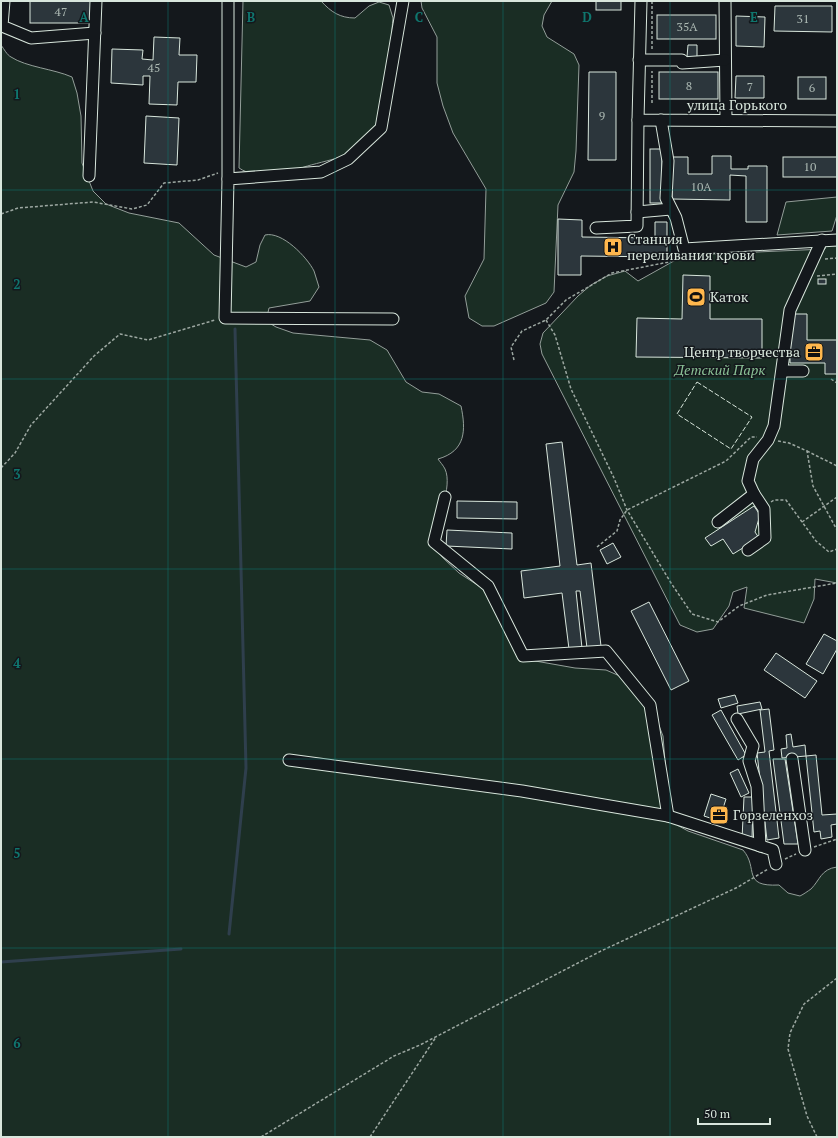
<svg xmlns="http://www.w3.org/2000/svg" width="838" height="1138" viewBox="0 0 838 1138" font-family="'PT Serif',serif">
	<style>
		.green { fill: #1a2d24; stroke: #939e99 }
		.lines { fill: none; stroke-linecap: round; stroke-linejoin: round }
		.stream { stroke: #2f3f4d; stroke-width: 3 }
		.building { fill: #2c363c; stroke: #d8e6dc }
		.minor-casing { stroke: #d8e6dc; stroke-width: 13 }
		.path { stroke: #9da8a2; stroke-width: 1.5; stroke-dasharray: 3 2; stroke-linecap: butt }
		.minor { stroke: #14181c; stroke-width: 11 }
		.fence { stroke: #d8e6dc; stroke-width: 1; stroke-dasharray: 5 2; stroke-linecap: butt }
		.grid { fill: none; stroke: #0f766e; stroke-width: 1; stroke-opacity: 0.55 }
		.labels { text-anchor: middle; stroke-width: 3; stroke-linejoin: round; paint-order: stroke }
		.number-label { font-size: 12px; fill: #adbab4 }
		.street-label { font-size: 14px; fill: #d8e6dc; stroke: #14181c }
		.poi-label { font-size: 14px; fill: #d8e6dc; stroke: #14181c; text-anchor: start }
		.park-label { font-size: 14px; font-style: italic; fill: #8ac095; stroke: #14181c }
		.grid-label { font-size: 13px; text-anchor: middle; font-weight: bold; fill: #0f766e; stroke: #14181c; stroke-width: 3; stroke-linejoin: round; paint-order: stroke }
	</style>
	<rect width="100%" height="100%" fill="#14181c"/>
	<g class="green">
		<path d="M243,1H321C331,12 340,18 355,18L369,6L379,2L389,5L393,18C390,45 389,128 370,146C361,154 315,163 301,168C281,173 257,180 239,168Z"/>
		<path d="M421,1H552L544,15L542,26L547,37L574,54L579,65L576,151L574,172L558,205L554,292L546,303L494,326H482L469,318L465,296L484,259L486,189L453,133L443,106L437,83V37L422,8Z"/>
		<path d="M1,45C4,49 7,55 11,57C26,67 54,69 72,77L77,93L81,116L82,163L93,191L106,204L129,213L179,223L214,255L246,267L256,262L260,245L265,235C282,231 307,257 314,271C316,276 317,282 319,287L310,301L269,308L266,321L276,327L293,333L370,340L387,350L406,382L422,392L439,394L461,406C466,430 466,451 438,459C440,462 443,465 445,469C453,486 437,523 432,542L442,557L459,573L482,588L491,598L502,621L506,635L512,646L524,659L575,668L606,670L622,677L651,705L663,736L669,812L677,825L688,831L743,850C759,868 741,887 779,885L788,893L800,896C804,894 808,891 811,889C820,880 821,869 837,867V1137H1Z"/>
		<path d="M837,197V215L832,231L777,235L786,202Z"/>
		<path d="M826,245L837,246V583L815,579L814,599L804,623L744,608L747,587L733,592L729,606L713,629L697,632L680,625L542,354L540,344L543,333L578,296L591,285L607,276L625,271L638,281L681,257L689,255L825,249Z"/>
	</g>
	<g class="lines">
		<g class="stream">
			<path d="M229,934L246,768L235,329"/>
			<path d="M1,962L181,949"/>
		</g>
	</g>
	<g class="building">
		<rect x="30" y="1" width="62" height="22"/>
		<rect x="596" y="1" width="25" height="9"/>
		<path d="M775,6H832V32L774,31Z"/>
		<rect x="657" y="15" width="59" height="24"/>
		<path d="M736,16L765,17L764,47L736,46Z"/>
		<path d="M154,37L180,38L179,55H197L196,82H178L177,105L149,104L150,76H143V85L111,83L112,49L143,50L142,59L153,60Z"/>
		<path d="M688,45H697V57H687Z"/>
		<path d="M589,72H616V160H588Z"/>
		<rect x="659" y="72" width="59" height="27"/>
		<path d="M736,76H764V98H735Z"/>
		<rect x="798" y="77" width="28" height="22"/>
		<path d="M146,116L179,118L177,165L144,163Z"/>
		<rect x="650" y="149" width="12" height="54"/>
		<path d="M712,156H731V169H748V166H767V222H746V176L730,175V200L672,199V157H688V174H712Z"/>
		<rect x="783" y="157" width="54" height="20"/>
		<path d="M558,219L582,220V237L655,238V222H667V257L581,256V275H558Z"/>
		<path d="M683,275L710,276V319H762V358L636,357L637,318L682,319Z"/>
		<rect x="818" y="279" width="8" height="5"/>
		<path d="M790,314H807V340H837V374H825V363H790Z"/>
		<path d="M562,442L577,565L591,563L601,646L587,648L580,591H576L582,648L569,649L562,593L524,598L521,571L560,566L546,444Z"/>
		<path d="M457,501L517,502V519L457,518Z"/>
		<path d="M754,506L760,515L755,532L759,538L733,554L723,539L711,546L705,538Z"/>
		<path d="M447,530L512,533V549L446,546Z"/>
		<path d="M613,543L621,557L607,564L600,550Z"/>
		<path d="M649,602L689,681L671,690L631,611Z"/>
		<path d="M824,634L837,641V649L823,674L806,664Z"/>
		<path d="M776,653L817,681L805,698L764,670Z"/>
		<path d="M735,695L738,703L721,708L718,699Z"/>
		<path d="M760,702L762,709L738,714L737,706Z"/>
		<path d="M769,709L774,750L769,751L779,838L767,840L757,753L765,752L760,710Z"/>
		<path d="M721,710L746,755L738,760L712,715Z"/>
		<path d="M791,734L793,747L805,745L806,756L782,758L781,749L787,748L786,735Z"/>
		<path d="M816,755L822,815L837,814V824L831,825L832,837L821,839L820,831L814,832L806,756Z"/>
		<path d="M773,759H785L798,844H784Z"/>
		<path d="M738,769L749,793L741,797L730,773Z"/>
		<path d="M711,794L726,799L719,821L704,816Z"/>
		<path d="M744,797H753L752,840L742,839Z"/>
	</g>
	<g class="lines">
		<g class="minor-casing">
			<g id="minor">
				<path d="M4,1L2,26L31,38L95,33"/>
				<path d="M641,1L638,120L837,121"/>
				<path d="M725,1L726,120"/>
				<path d="M639,60H682V63L725,60"/>
				<path d="M661,120L668,161L666,198L676,218L684,249L837,240"/>
				<path d="M89,176L96,1"/>
				<path d="M228,179V1"/>
				<path d="M637,212L671,209"/>
				<path d="M596,228L637,226L638,120"/>
				<path d="M393,319L225,318L228,179L321,172L348,159L381,128L403,1"/>
				<path d="M783,371H803"/>
				<path d="M445,497L434,542L488,586L523,656L606,651L650,705L668,816"/>
				<path d="M718,522L754,494"/>
				<path d="M748,550L765,538L764,509L754,494L748,481L753,459L768,440L774,426L790,310L822,240"/>
				<path d="M737,719L753,746L749,761L757,786L760,846"/>
				<path d="M792,759L805,850"/>
				<path d="M289,760L522,791L668,816L773,850L776,864"/>
			</g>
		</g>
		<g class="path">
			<path d="M652,49V1"/>
			<path d="M652,103V71"/>
			<path d="M1,214L18,208L93,202L132,209L147,205L164,183L198,180L218,173"/>
			<path d="M825,259L837,258"/>
			<path d="M817,276L837,274"/>
			<path d="M546,320L555,335L571,389L614,478L627,510L671,583L692,614L718,622L739,606L767,595L837,583"/>
			<path d="M514,360L511,347L522,331L546,320L566,300L612,273L669,262L677,256"/>
			<path d="M831,379L837,383"/>
			<path d="M778,441L789,443L807,451L813,486L837,530"/>
			<path d="M807,451L837,466"/>
			<path d="M1,468L15,453L31,425L94,356L120,334L148,340L215,320"/>
			<path d="M771,502L774,500H786L816,541L829,552L837,549"/>
			<path d="M802,522L837,497"/>
			<path d="M597,547L617,531L620,520L627,510L726,461L751,437H757"/>
			<path d="M814,847L837,839"/>
			<path d="M785,859L796,854"/>
			<path d="M261,1137L394,1056L420,1045L601,951L738,887L768,869"/>
			<path d="M370,1137L436,1037"/>
			<path d="M817,1137L807,1116L788,1049L790,1033L804,1004L837,978"/>
		</g>
		<use href="#minor" class="minor"/>
		<path class="fence" d="M697,382L752,417L731,449L677,414Z"/>
	</g>
	<path class="grid" d="M168,1V1137M335,1V1137M503,1V1137M670,1V1137M1,190H837M1,379H837M1,569H837M1,759H837M1,948H837"/>
	<defs>
		<g id="hospital-square" transform="scale(1)"><rect x="-9" y="-9" width="18" height="18" rx="4" fill="#ffb74d" stroke="#14181c"/><path d="M-5-5h3v3.5h4V-5h3V5h-3V1.5h-4V5h-3Z" fill="#111"/></g>
		<g id="stadium-square" transform="scale(1)"><rect x="-9" y="-9" width="18" height="18" rx="4" fill="#ffb74d" stroke="#14181c"/><path d="M0-5a6.5 5 0 1 0 0 10a6.5 5 0 1 0 0-10ZM-3.5-1.8h7v3.6h-7Z" fill="#111"/></g>
		<g id="office-square" transform="scale(1)"><rect x="-9" y="-9" width="18" height="18" rx="4" fill="#ffb74d" stroke="#14181c"/><path d="M-6-3h4V-5.5h4V-3h4V5H-6ZM-1-4.5V-3h2v-1.5ZM-6 0V1H6V0Z" fill="#111"/></g>
	</defs>
	<g fill-rule="evenodd">
		<use href="#hospital-square" x="613" y="247"/>
		<use href="#stadium-square" x="696" y="297"/>
		<use href="#office-square" x="814" y="352"/>
		<use href="#office-square" x="719" y="815"/>
	</g>
	<g class="labels">
		<g class="number-label">
			<text x="61" y="16">47</text>
			<text x="803" y="23">31</text>
			<text x="687" y="31">35А</text>
			<text x="154" y="72">45</text>
			<text x="689" y="90">8</text>
			<text x="750" y="91">7</text>
			<text x="812" y="92">6</text>
			<text x="602" y="120">9</text>
			<text x="810" y="171">10</text>
			<text x="701" y="191">10А</text>
		</g>
		<g class="street-label">
			<text x="737" y="110">улица Горького</text>
		</g>
		<g class="poi-label">
			<text x="627" y="244">Станция<tspan x="627" dy="16">переливания крови</tspan></text>
			<text x="710" y="302">Каток</text>
			<text x="800" y="357" text-anchor="end">Центр творчества</text>
			<text x="733" y="820">Горзеленхоз</text>
		</g>
		<g class="park-label">
			<text x="720" y="375">Детский Парк</text>
		</g>
	</g>
	<g class="grid-label">
		<text x="84" y="22">A</text>
		<text x="251" y="22">B</text>
		<text x="419" y="22">C</text>
		<text x="587" y="22">D</text>
		<text x="754" y="22">E</text>
		<text x="17" y="99">1</text>
		<text x="17" y="289">2</text>
		<text x="17" y="479">3</text>
		<text x="17" y="668">4</text>
		<text x="17" y="858">5</text>
		<text x="17" y="1048">6</text>
	</g>
	<rect width="838" height="1138" fill="none" stroke="#d8e6dc" stroke-width="4"/>
	<path d="M698 1118v6h72v-6" fill="none" stroke="#d8e6dc" stroke-width="2"/>
	<text x="704" y="1118" font-size="12" fill="#d8e6dc" stroke="#14181c" stroke-width="3" paint-order="stroke">50 m</text>
</svg>
